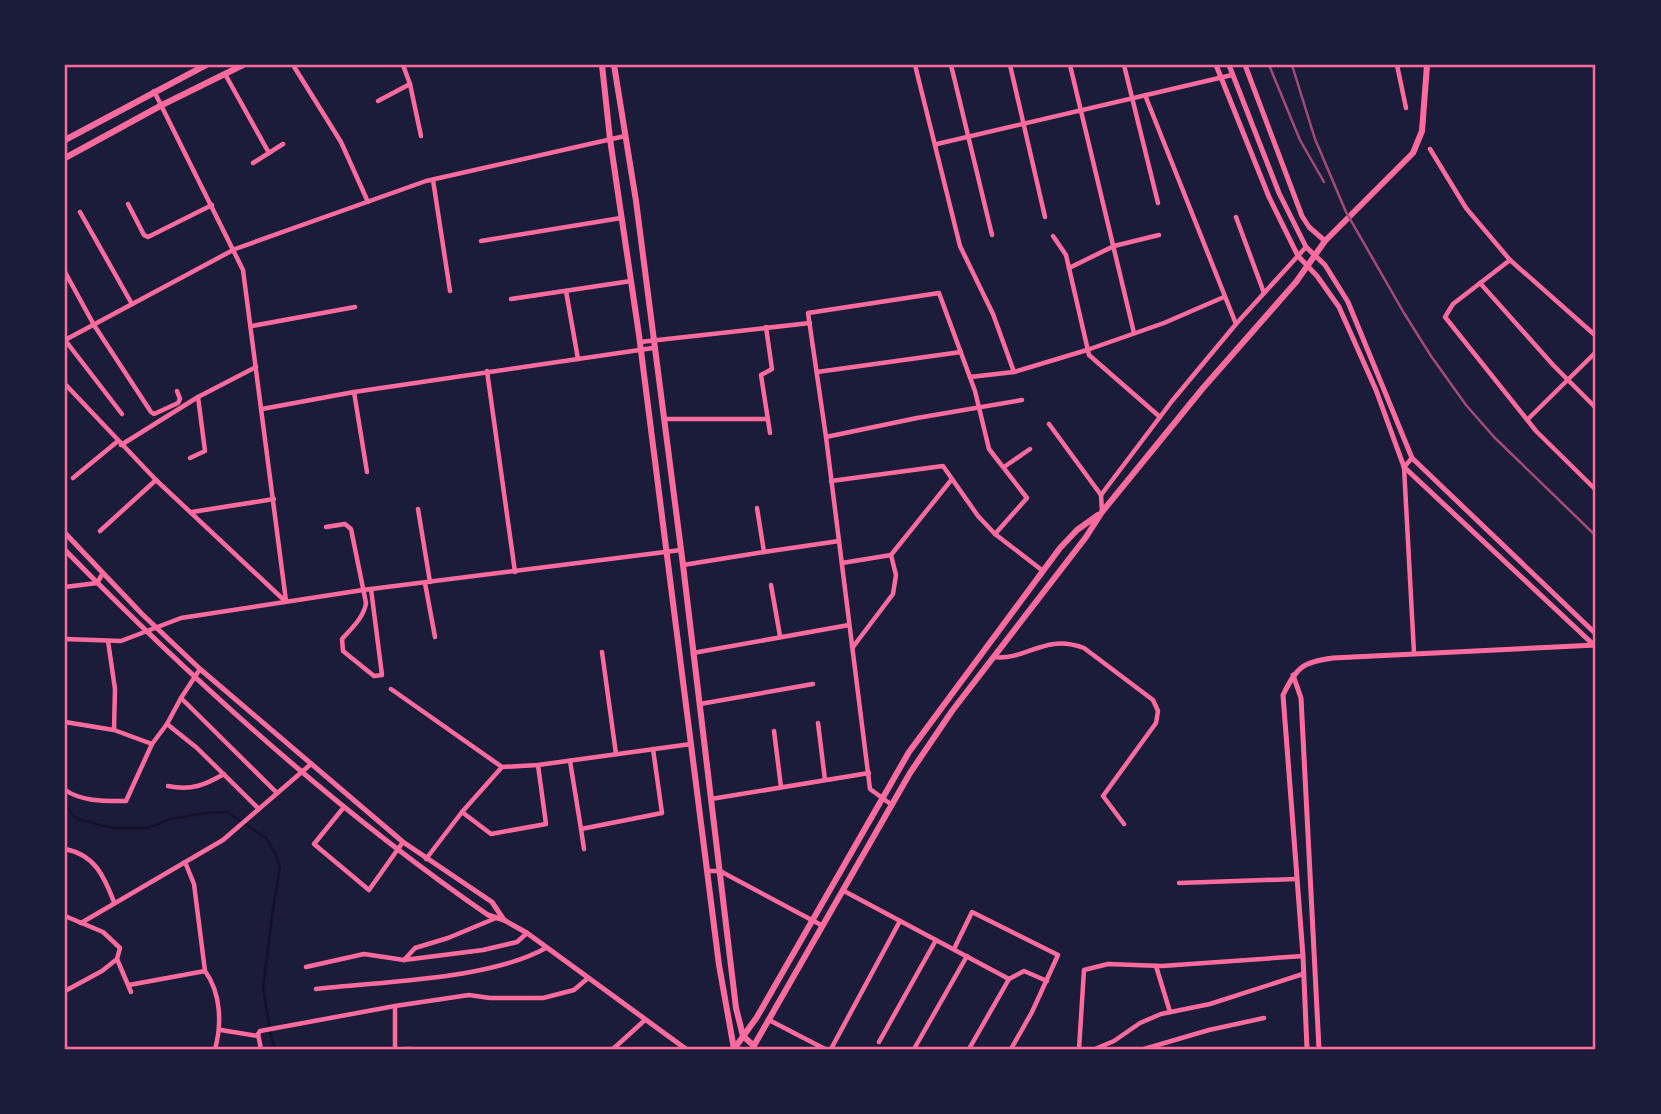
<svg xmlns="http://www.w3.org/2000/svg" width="1661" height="1114" viewBox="0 0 1661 1114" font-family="Karla,sans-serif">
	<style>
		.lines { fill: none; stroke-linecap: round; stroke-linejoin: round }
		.stream { stroke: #12122b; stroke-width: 2.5 }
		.minor { stroke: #ff6b9d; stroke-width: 4.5 }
		.tertiary { stroke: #ff6b9d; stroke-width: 5 }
		.secondary { stroke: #ff6b9d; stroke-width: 6 }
		.rail { stroke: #a44b75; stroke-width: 2.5 }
		.neatline { fill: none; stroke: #ff6b9d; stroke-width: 2.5 }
	</style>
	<rect width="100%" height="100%" fill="#1b1b3a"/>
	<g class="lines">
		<path class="stream" d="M65,806L77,819L114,828H147L170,819L206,813L227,812L266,838L276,855L280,868L273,909L263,988L271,1037L276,1049"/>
		<g class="minor">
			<path d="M293,65L341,142L368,202"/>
			<path d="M403,65L410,84L421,136"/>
			<path d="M915,65L960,246L993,314L1014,372"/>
			<path d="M951,65L992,235"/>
			<path d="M1010,65L1045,217"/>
			<path d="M1070,65L1134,333"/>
			<path d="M1124,65L1158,203"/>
			<path d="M1397,65L1406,108"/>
			<path d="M225,74L269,153"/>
			<path d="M154,91L243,270L286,601"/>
			<path d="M1145,95L1236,324"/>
			<path d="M378,101L410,84"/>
			<path d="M937,144L1232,75"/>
			<path d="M1430,149L1466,208L1510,260L1596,336"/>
			<path d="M253,163L283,144"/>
			<path d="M433,180L450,291"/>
			<path d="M128,204L144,235L148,237L212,205"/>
			<path d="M80,212L132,304"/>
			<path d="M1236,217L1264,293"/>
			<path d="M1053,236L1066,255L1089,355L1160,417"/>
			<path d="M481,241L621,218"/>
			<path d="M1510,260L1453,304L1445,317L1536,431L1596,490"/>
			<path d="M1069,268L1114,246L1159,235"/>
			<path d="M65,272L94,325L151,412L154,414L178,403L180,399L177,391"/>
			<path d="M1480,283L1554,366L1596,408"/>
			<path d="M566,291L578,359"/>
			<path d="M511,299L631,281"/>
			<path d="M252,326L355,307"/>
			<path d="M766,327L772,369L761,375L770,433"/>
			<path d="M65,340L235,249L426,181L625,136"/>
			<path d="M65,340L122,414"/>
			<path d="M640,342L810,323"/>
			<path d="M487,371L515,572"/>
			<path d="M817,372L961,352"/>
			<path d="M970,377L1014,372L1087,350L1164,323L1224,297"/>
			<path d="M65,384L156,480L100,531"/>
			<path d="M354,392L367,472"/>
			<path d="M262,409L354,392L653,348"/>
			<path d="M664,419H768"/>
			<path d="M1527,420L1596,352"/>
			<path d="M1049,424L1101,495L1102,511"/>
			<path d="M826,437L917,418L1022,400"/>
			<path d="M121,445L198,397L256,367"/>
			<path d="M190,458L205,451L198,397"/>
			<path d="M1412,458L1404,467L1414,653"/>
			<path d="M1004,467L1030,449"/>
			<path d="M73,478L118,441"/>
			<path d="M156,480L285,601"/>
			<path d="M831,481L943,466L978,516L995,534L1043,571"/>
			<path d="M1101,495L1172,401L1236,324L1306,247"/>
			<path d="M418,509L430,582"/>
			<path d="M192,512L274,499"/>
			<path d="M326,527L345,524L351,529L366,603C364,617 352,628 342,639L343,651L374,676L382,675L371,589"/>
			<path d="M764,552L839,541"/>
			<path d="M842,563L891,555L952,479"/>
			<path d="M683,565L764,552L757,508"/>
			<path d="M425,583L435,637"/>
			<path d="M771,585L780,636"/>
			<path d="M65,587L97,583L103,573"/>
			<path d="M65,639L121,641L181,618L363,590L681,550"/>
			<path d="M108,641L115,689L114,730"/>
			<path d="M853,647L893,594L896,575L891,555"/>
			<path d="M602,652L616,754"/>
			<path d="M693,653L849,625"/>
			<path d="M993,657C1028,661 1043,633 1084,648L1153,700L1158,711L1156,723L1103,796L1124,824"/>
			<path d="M391,689L502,767"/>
			<path d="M181,698L277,793"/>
			<path d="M700,704L813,684"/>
			<path d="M65,722L114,730L152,744"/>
			<path d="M818,723L825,780"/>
			<path d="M167,724L197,748L259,809"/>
			<path d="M774,731L781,787"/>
			<path d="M570,761L581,829L662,813L653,749"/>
			<path d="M168,786C191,791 205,785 224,774"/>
			<path d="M65,790C83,802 105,801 126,801L152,744L167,724L181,698L200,669"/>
			<path d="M711,799L869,773"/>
			<path d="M892,805L870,789L826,437L808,313L939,293L975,391L989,449L1027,498L995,534"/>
			<path d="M344,807L314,844L369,890L403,842"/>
			<path d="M462,812L491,834L546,824L538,765"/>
			<path d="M581,829L584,849"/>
			<path d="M65,849C95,855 104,876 114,902"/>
			<path d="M426,859L462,812L502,767L538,765L691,744"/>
			<path d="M185,862L194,884L205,971C221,993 222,1024 215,1049"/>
			<path d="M707,871H720L823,926"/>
			<path d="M1179,883L1296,879"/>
			<path d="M844,891L1009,979"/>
			<path d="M65,916L103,932L120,948L117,959L102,971L65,991"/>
			<path d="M81,923L223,840L311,764"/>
			<path d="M954,949L972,912L1058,955L1032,1012L1011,1049"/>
			<path d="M117,959L131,992"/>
			<path d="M404,960L415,948L448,938L496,918"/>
			<path d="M1156,966L1170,1012"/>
			<path d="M306,967L364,954L404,960L483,950L517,942L527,933"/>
			<path d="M129,985L205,971"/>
			<path d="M316,989C383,981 488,980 546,948"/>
			<path d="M395,1006V1049"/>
			<path d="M769,1020L825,1049"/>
			<path d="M221,1030L258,1036"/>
			<path d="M879,1042L936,940"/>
			<path d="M261,1049L258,1034L260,1031L395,1006L469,995L490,998H543L574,990L588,978"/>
			<path d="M405,1049H412"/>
			<path d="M613,1049L645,1020"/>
			<path d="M831,1049L900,921"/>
			<path d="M914,1049L967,956"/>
			<path d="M969,1049L1009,979L1024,971L1047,981"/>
			<path d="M1079,1049L1084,970L1108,964L1162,966L1303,956"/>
			<path d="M1095,1049L1114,1041L1140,1023L1161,1014L1210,1004L1303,974"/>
			<path d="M1144,1049L1209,1030L1264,1018"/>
		</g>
		<g class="tertiary">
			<path d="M1216,65L1269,197L1298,256L1317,276L1339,307L1376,390L1404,467L1596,647"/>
			<path d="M1229,65L1279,193L1306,247L1325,265L1348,302L1412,458L1596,634"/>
			<path d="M1245,65L1302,216L1309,227L1325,241"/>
			<path d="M65,533L142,614L200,669L403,842L492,902L504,920"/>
			<path d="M65,550C195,683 334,809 488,915L504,920L527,933L686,1049"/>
			<path d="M1293,675L1301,698L1319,1049"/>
			<path d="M1307,1049L1303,956L1283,695C1297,667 1302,662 1333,658L1596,645"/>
		</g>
		<g class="secondary">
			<path d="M602,65L610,139L639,335L719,965L734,1049"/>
			<path d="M614,65L636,201L683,565L736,1008L743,1036L754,1046"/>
			<path d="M65,140L206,65"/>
			<path d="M65,158L162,105L243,65"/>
			<path d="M734,1049L757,1017L909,752L1060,548L1077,530L1098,515"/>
			<path d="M752,1049L910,773L952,711L1086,537L1102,512L1203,388L1296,282L1325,241L1413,153L1422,131L1427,65"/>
		</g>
		<g class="rail">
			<path d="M1269,65L1300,140L1324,182"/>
			<path d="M1292,65L1315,139L1346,212L1404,313L1431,356L1466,405L1494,437L1596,536"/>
		</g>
	</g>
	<rect width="1661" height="1114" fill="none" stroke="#1b1b3a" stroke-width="133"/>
	<rect x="66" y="66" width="1528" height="982" class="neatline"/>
</svg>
